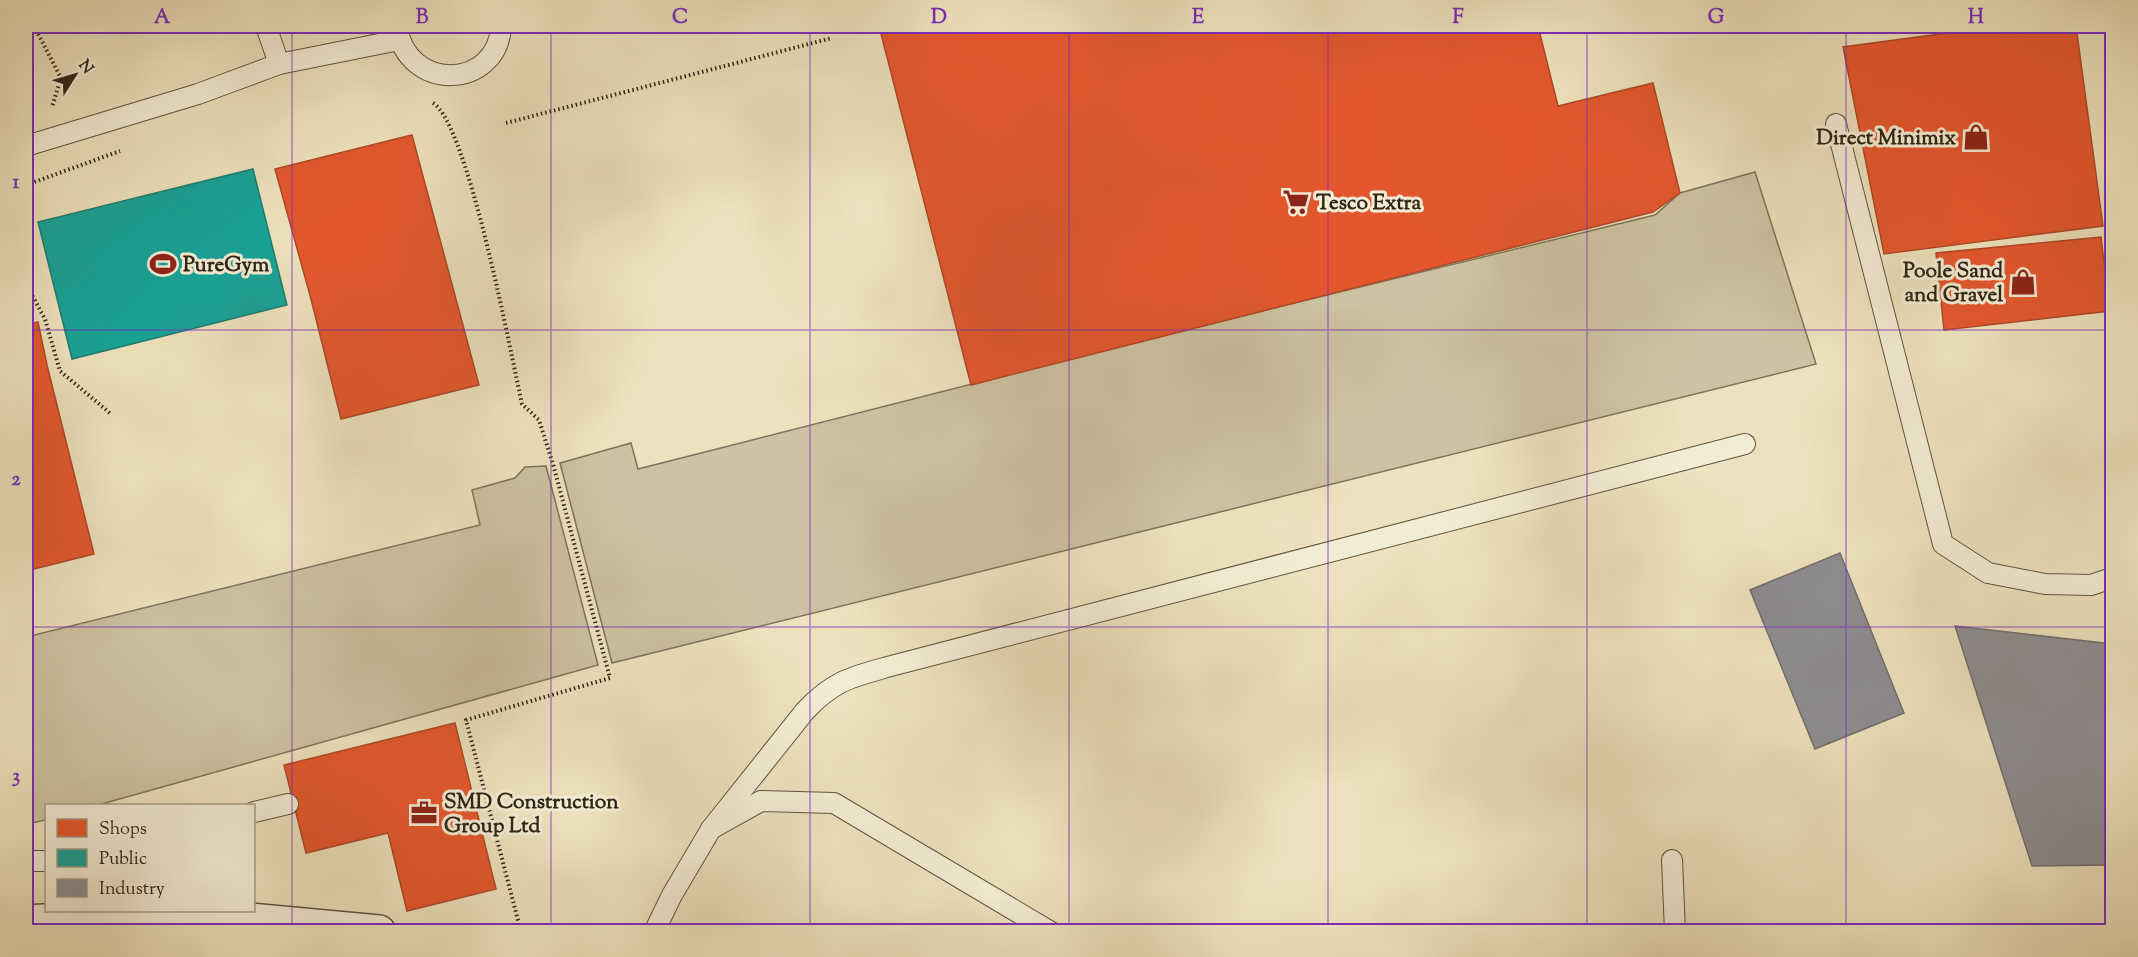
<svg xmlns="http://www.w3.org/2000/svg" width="2138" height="957" viewBox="0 0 2138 957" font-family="'Sorts Mill Goudy',serif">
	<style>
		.green { fill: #cdc2a1; stroke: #7e745c; stroke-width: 1.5 }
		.shops { fill: #e4572e; stroke: #ae4827; stroke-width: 1.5 }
		.public { fill: #17a398; stroke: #1e7d71; stroke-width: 1.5 }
		.industry { fill: #8d8d92; stroke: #716e6d; stroke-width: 1.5 }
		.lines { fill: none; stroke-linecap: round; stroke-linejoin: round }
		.service-casing { stroke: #5f5440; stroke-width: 22 }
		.tertiary-casing { stroke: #5f5440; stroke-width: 36 }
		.path { stroke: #302516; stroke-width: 4; stroke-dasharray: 1.5 3; stroke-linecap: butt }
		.service { stroke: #f3ecd4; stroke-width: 20 }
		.tertiary { stroke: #f3ecd4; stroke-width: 33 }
		.grid { fill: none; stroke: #7b2cbf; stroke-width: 1.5; stroke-opacity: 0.55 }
		.labels { text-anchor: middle; stroke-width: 6; stroke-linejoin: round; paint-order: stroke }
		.poi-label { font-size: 21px; font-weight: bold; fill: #302516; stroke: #f3ecd4; text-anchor: start }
		.neatline { fill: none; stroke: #7b2cbf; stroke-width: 2 }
		.grid-label { font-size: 20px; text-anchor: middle; font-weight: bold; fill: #7b2cbf }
	</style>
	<rect width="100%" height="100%" fill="#ede2bd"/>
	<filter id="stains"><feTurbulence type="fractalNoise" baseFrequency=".00333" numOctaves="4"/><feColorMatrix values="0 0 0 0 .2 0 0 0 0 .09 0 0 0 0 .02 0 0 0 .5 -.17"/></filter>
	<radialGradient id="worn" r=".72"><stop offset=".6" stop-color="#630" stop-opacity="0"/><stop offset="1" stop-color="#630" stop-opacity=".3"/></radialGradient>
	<g class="green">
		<path d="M1755,172L1816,364L612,663L560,463L631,443L638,469L1184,330L1655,215L1680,193Z"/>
		<path d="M546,466L598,665L98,805L46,806V820L26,824V637L480,525L472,490L515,478L525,467Z"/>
	</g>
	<g class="shops">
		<path d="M879,26H1538L1558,106L1653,83L1680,193L1653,212L971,385Z"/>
		<path d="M2000,26H2076L2103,226L1884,254L1843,47Z"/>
		<path d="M412,135L479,385L341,419L311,299L275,169Z"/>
		<path d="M2101,237L2110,311L1944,330L1936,253Z"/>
		<path d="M38,322L47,365L94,554L26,571V325Z"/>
		<path d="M455,723L496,889L407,911L388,833L306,853L284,765Z"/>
	</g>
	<path class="public" d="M253,169L287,305L72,359L38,222Z"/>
	<g class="industry">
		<path d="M1840,553L1904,713L1815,749L1750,590Z"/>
		<path d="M1955,626L2112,644V794L2106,865L2032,866Z"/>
	</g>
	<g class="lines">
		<g class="service-casing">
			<g id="service">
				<path d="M266,26L279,64"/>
				<path d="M397,26C406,93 498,90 501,26"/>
				<path d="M1836,124L1943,544L1988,573L2045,584L2091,585L2112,578"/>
				<path d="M26,146L198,94L279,64L399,40"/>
				<path d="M254,812L288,804"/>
				<path d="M711,829L805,711C834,680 852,677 891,666L1745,444"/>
				<path d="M1672,860L1675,932"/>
				<path d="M26,861H46"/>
				<path d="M654,932L672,895L711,829L761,801L834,803L1051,932"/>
			</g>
		</g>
		<g class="tertiary-casing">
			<path id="tertiary" d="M26,922L129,916L217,917L379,932"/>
		</g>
		<g class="path">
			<path d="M34,26L61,78L52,107"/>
			<path d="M433,103C468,124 511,355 522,404L539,420L553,464L610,678L466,720L521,932"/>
			<path d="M506,123L832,38"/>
			<path d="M26,185L120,151"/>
			<path d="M26,284L45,319L60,371L111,414"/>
		</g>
		<use href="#service" class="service"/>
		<use href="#tertiary" class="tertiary"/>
	</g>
	<path class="grid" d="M292,26V932M551,26V932M810,26V932M1069,26V932M1328,26V932M1587,26V932M1846,26V932M26,330H2112M26,627H2112"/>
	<defs>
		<g id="shop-bare" transform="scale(2.07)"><path d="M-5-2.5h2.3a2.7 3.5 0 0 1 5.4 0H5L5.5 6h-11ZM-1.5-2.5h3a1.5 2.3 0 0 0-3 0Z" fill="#8f2418" stroke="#f3ecd4" stroke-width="2.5" paint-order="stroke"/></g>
		<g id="supermarket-bare" transform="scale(2.07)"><path d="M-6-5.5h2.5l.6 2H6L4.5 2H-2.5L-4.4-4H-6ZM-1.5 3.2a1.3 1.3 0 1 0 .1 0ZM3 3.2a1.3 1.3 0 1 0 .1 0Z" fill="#8f2418" stroke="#f3ecd4" stroke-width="2.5" paint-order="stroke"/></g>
		<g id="stadium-bare" transform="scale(2.07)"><path d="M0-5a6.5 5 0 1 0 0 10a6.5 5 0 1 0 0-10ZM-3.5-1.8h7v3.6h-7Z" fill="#8f2418" stroke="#f3ecd4" stroke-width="2.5" paint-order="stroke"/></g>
		<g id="office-bare" transform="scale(2.07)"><path d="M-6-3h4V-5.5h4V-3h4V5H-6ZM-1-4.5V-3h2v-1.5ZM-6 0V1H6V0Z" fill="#8f2418" stroke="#f3ecd4" stroke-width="2.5" paint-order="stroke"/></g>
	</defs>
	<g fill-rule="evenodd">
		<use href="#shop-bare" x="1976" y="137"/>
		<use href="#supermarket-bare" x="1296" y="202"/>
		<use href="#stadium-bare" x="163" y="264"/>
		<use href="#shop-bare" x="2023" y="282"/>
		<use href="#office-bare" x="424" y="813"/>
	</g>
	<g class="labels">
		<g class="poi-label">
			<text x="1956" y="144" text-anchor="end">Direct Minimix</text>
			<text x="1316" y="209">Tesco Extra</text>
			<text x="183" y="271">PureGym</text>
			<text x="2003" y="277" text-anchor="end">Poole Sand<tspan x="2003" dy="24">and Gravel</tspan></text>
			<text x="444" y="808">SMD Construction<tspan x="444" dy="24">Group Ltd</tspan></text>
		</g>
	</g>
	<rect width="2138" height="957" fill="none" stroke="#ede2bd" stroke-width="66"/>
	<rect x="45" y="804" width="210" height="108" fill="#f3ecd4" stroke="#a59c88" stroke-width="1.5"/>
	<rect x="57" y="819" width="30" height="18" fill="#e4572e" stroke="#a59c88" stroke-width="1.5"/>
	<text x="99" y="834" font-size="18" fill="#302516">Shops</text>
	<rect x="57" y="849" width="30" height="18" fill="#17a398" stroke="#a59c88" stroke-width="1.5"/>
	<text x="99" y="864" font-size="18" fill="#302516">Public</text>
	<rect x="57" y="879" width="30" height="18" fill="#8d8d92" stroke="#a59c88" stroke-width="1.5"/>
	<text x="99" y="894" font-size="18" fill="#302516">Industry</text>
	<g transform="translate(75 75) rotate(53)" stroke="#f3ecd4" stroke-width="4.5" paint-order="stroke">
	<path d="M0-4.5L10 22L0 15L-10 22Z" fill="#302516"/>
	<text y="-9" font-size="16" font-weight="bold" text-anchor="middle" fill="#302516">N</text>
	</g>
	<rect x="33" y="33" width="2072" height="891" class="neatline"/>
	<g class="grid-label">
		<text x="162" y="23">A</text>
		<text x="422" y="23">B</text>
		<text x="680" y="23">C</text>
		<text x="939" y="23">D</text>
		<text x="1198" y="23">E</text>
		<text x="1458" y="23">F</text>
		<text x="1716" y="23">G</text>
		<text x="1976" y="23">H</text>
		<text x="16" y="188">1</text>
		<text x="16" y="485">2</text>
		<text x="16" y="782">3</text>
	</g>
	<rect width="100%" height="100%" filter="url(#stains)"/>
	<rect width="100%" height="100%" fill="url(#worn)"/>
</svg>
